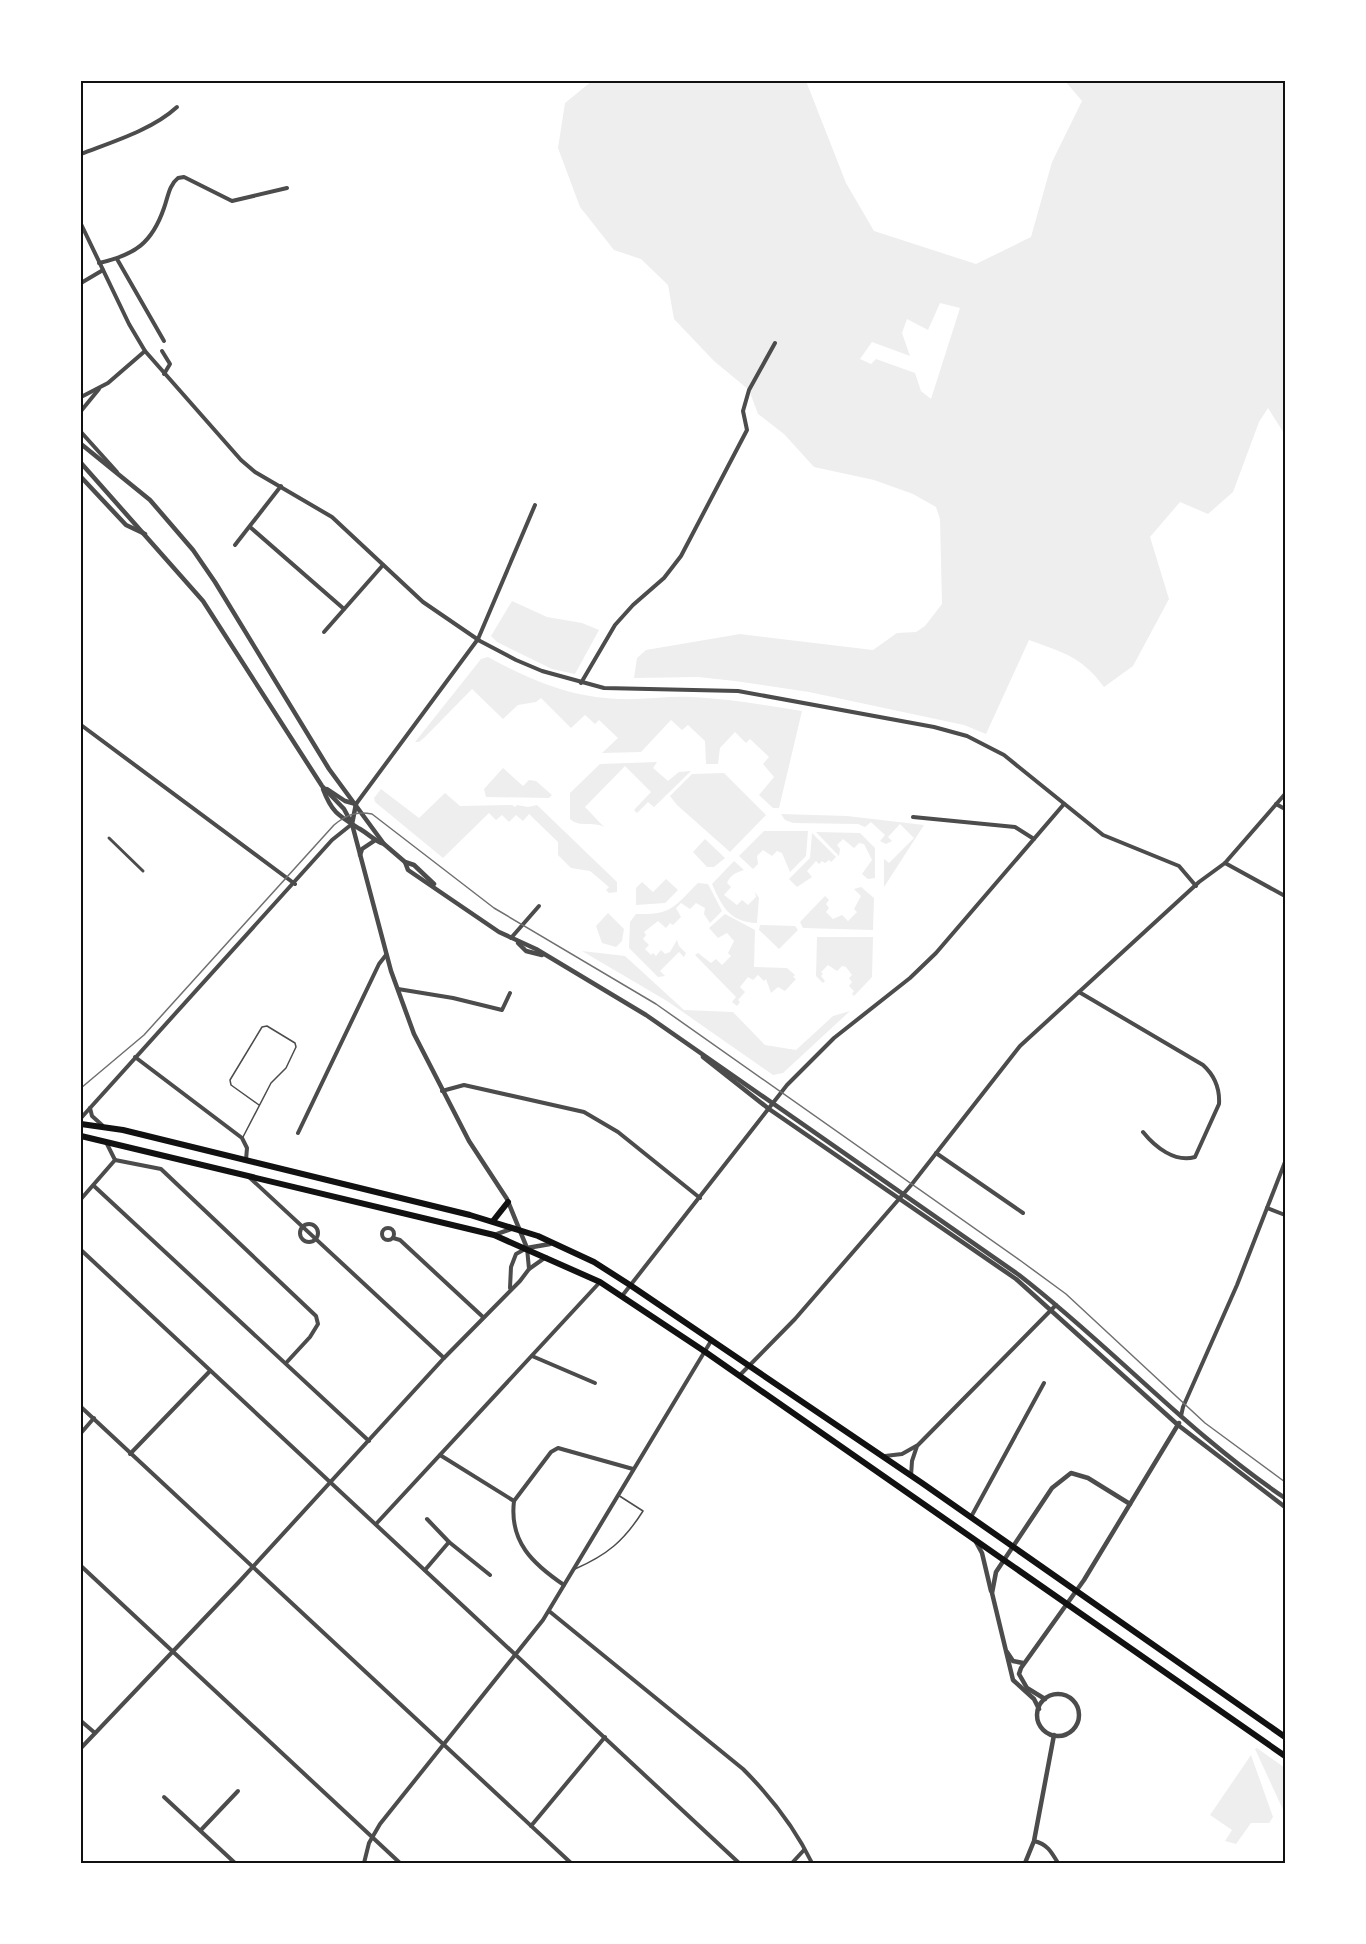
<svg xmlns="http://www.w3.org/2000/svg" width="1366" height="1944" viewBox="0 0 1366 1944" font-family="'Space Grotesk',sans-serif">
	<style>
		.green { fill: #eee; fill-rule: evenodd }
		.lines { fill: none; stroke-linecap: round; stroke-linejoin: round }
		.service { stroke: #4c4c4c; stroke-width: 1.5 }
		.pedestrian { stroke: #4c4c4c; stroke-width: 3 }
		.minor { stroke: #4c4c4c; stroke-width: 4 }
		.tertiary { stroke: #4c4c4c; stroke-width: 4.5 }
		.primary { stroke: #111; stroke-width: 6 }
		.tram { stroke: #707070; stroke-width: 1.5 }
		.neatline { fill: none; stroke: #111; stroke-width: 2 }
	</style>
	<rect width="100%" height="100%" fill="#fff"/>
	<g class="green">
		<path d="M592,81H806L846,183L874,231L976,264L1031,237L1052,162L1082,101L1065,81H1285V435L1268,408L1259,422L1233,492L1208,514L1180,502L1150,537L1169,599L1133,666L1104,687C1081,656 1064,653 1029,640L986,734L964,725L809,692L735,681L698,677L634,678L637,658L646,650L740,634L873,650L897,633L916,632L925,626L942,604L940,519L936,507L913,494L874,480L814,467L784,434L758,414L749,390L714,361L674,319L668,285L641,259L614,250L580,207L558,148L565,103ZM940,303L960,308L931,399L921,391L915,373L876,359L871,364L860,359L872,342L910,356L902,333L907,319L928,330Z"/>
		<path d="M512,601L547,617L582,623L599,630L575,674L552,669L497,642L491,636Z"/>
		<path d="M488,657C530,680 570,697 618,699C643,700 667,696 692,697C729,699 765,705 802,711L779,808H773L759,795L774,777L763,764L769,757L750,739L746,743L735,732L720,748L718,764H706L705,741L688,725L682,730L671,720L641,752L602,753L618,738L599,720L595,724L585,715L571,728L541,698L536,702L518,705L503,719L472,689L425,737L419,742H415L481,659Z"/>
		<path d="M657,762L653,768L668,781L679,772L691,771L654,807L648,802L637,813L634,810L651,792L625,766L585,807L604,827C593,821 580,828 570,819V793L600,764Z"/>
		<path d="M503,768L523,786L529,780L536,781L552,795L549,798L486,797L484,789Z"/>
		<path d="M724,773L766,815L730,852L677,805L670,796L692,774Z"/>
		<path d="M381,789L419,818L445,793L460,806L512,805L515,807L517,805L528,807L537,805L617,882V892L609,893L606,890L609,887L590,871L571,868L558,855V842L529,814L523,821L516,815L509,822L502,815L496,820L489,813L443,858L375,802L374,798Z"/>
		<path d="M781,814L847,816L924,825L884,887V859L889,863L914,838L900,824L888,837L892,841L886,844L880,841L885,835L871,822L865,827L858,824L793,823L785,820Z"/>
		<path d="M764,831H808L806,856L790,872L782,853L777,851L772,856L763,850L757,856L758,864L753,869L739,856Z"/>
		<path d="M816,832L860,833L875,848V878L868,879L862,874L872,860L864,844L859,843L854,848L843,839L837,845L840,849L839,856Z"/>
		<path d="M812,833L836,857L831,862L829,860L825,863L822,861L819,864L816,861L807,871L812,877L797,887L789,879L810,858Z"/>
		<path d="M705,839L725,858L714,867H707L693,852Z"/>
		<path d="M734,861L744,870C736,873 731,874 727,883L731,887L724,895L737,905L742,900L748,905L756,897L755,892L759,898L757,923C729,922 722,906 712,884Z"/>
		<path d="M666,879L678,890L665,903L636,905V888L642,882L653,892Z"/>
		<path d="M698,883L708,884L722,911L710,923L704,914L705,908L696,903L690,909L681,903L676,908L681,917L673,925L670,923L666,928L658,921L644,932L646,935L643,939L649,945L645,949L651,955L653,953L656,956L661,950L665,954L670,952L677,940L679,946L686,953L684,957L679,952L660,971L665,976L658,977L629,948L630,922L636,914C672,915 674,907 698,883Z"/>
		<path d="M861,887L874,898L873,930L803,928L800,922L825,896L829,900L826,904L829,908L826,912L833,919L842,915L848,921L857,912L854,909L861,896L854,889Z"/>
		<path d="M608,913L624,929L622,941L616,947L602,943L596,926Z"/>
		<path d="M725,914L755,930L754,967L787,968L795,975L793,977L796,979L785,991L778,987L771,993L766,979L764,981L758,975L753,980L748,977L740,987L745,992L738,1000L740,1002L737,1006L732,1002L736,997L695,955L698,953L711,963L716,959L722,965L731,956L728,953L734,941L727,933L718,938L709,928Z"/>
		<path d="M760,925L795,926L798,930L779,949L759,930Z"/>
		<path d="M817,937H873L872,977L854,996L852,994L854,991L849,986L852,982L849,978L852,975L846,967L842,966L837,971L828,965L821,972L823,974L821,976L825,981L823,983L816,976Z"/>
		<path d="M582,951L625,956L684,1010L733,1012L765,1045L796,1050L833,1016L850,1011L783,1073L773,1075L667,1001Z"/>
		<path d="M1257,1748L1285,1768V1814L1255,1749Z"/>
		<path d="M1251,1755L1273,1817L1269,1823H1251L1236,1844L1225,1841L1232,1830L1210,1815Z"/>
	</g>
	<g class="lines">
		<g class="service">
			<path d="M243,1137L271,1083L286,1068L296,1047L295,1043L267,1026L262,1027L230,1080L231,1085L259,1105"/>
			<path d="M575,1569C607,1555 624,1541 643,1511L618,1495"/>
		</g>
		<path class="pedestrian" d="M109,838L143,871"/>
		<g class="minor">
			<path d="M81,154C112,142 152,130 177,107"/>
			<path d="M81,224L129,324L145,351L241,460L255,472L332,517L423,602L480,641L516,660L542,671L604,688L738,691L934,727L967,736L1004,755L1103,835L1179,866L1196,886"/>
			<path d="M117,259L164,341"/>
			<path d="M99,263C135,255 152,243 164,208C168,197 169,185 178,178L184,177L232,201L287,188"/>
			<path d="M81,283L103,270"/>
			<path d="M162,351L170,364L164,374"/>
			<path d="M81,397L108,383L145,351"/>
			<path d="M81,411L99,389"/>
			<path d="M81,432L117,472"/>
			<path d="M250,527L344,609"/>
			<path d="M235,545L281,486"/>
			<path d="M324,632L383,565"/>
			<path d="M581,683L615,625L633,605L664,578L681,556L747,430L743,411L749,390L775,343"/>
			<path d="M81,725L295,884"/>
			<path d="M356,804L478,639L535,505"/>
			<path d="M1276,804L1285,809"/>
			<path d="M913,817L1015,827L1034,839"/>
			<path d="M1225,863L1285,896"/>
			<path d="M511,938L539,906"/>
			<path d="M398,989L453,998L502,1010L510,993"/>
			<path d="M1079,992L1203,1065C1214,1075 1220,1088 1219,1104L1195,1157C1175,1163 1155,1147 1143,1132"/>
			<path d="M135,1057L242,1138L247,1148L246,1160"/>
			<path d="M442,1091L464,1085L584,1112L618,1132L700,1198"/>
			<path d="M90,1108L92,1116L102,1125"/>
			<path d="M81,1118L332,840L352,824"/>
			<path d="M298,1133L379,964L386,955"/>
			<path d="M936,1153L1023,1213"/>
			<path d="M115,1160L161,1169L316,1316L318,1324L310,1337L286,1363"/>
			<path d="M249,1177L444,1358"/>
			<path d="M94,1186L369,1441"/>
			<path d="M81,1199L115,1160L106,1142"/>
			<path d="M1267,1208L1285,1215"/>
			<circle cx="309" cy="1233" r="9"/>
			<circle cx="388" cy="1234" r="6"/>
			<path d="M393,1238L400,1240L483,1317"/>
			<path d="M81,1250L739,1863"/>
			<path d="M510,1288L511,1267L516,1254L527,1248L529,1269"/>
			<path d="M622,1296L787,1085L834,1038L910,978L936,953L1064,804"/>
			<path d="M532,1356L595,1383"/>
			<path d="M739,1376L795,1319L912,1184L1020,1046L1199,882L1225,863L1285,794"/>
			<path d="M81,1407L571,1863"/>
			<path d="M1181,1416L1183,1407L1237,1285L1285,1162"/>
			<path d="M81,1433L94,1418"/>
			<path d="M130,1454L210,1371"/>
			<path d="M440,1455L514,1501C509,1542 533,1564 564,1585"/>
			<path d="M885,1456L902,1454L918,1445L1056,1305"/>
			<path d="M911,1476L912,1461L917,1446"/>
			<path d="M514,1501L551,1452L558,1448L633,1469"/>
			<path d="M971,1517L1044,1383"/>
			<path d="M427,1519L449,1542L490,1575"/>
			<path d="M376,1524L600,1282"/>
			<path d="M81,1566L400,1863"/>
			<path d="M425,1570L449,1542"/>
			<path d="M549,1611L743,1769C770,1796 795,1828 812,1863"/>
			<path d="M81,1721L95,1733"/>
			<path d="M81,1748L238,1583L444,1358L520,1281L529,1269L546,1257"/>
			<path d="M164,1797L235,1863"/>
			<path d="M531,1826L605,1737"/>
			<path d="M201,1830L238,1791"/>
			<path d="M1034,1841C1047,1844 1051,1851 1058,1863"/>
			<path d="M364,1863L369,1843L380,1824L543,1620L711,1341"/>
			<path d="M792,1863L804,1850"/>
		</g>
		<g class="tertiary">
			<path d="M81,444L150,500L193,550L215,582L329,769L384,844L405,862L414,865L434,884"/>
			<path d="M81,463L203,601L322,786L344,809L352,824L391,971L414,1034L469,1141L507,1199L527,1248L550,1244"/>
			<path d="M81,477L126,525L145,534"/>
			<path d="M323,789C332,813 339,816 360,829C370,835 373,840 384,844"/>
			<path d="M327,789L345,801L356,804"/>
			<path d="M352,824L356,804"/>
			<path d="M360,855L362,849L374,841"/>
			<path d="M405,862L408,870L499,932L536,949L646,1015L1019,1275C1111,1346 1188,1433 1285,1498"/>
			<path d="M518,943L526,951L542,955"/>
			<path d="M703,1057L769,1109L1016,1279L1178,1425L1285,1507"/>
			<path d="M494,1235L514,1228"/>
			<path d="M976,1542L982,1553L991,1591"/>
			<path d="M1007,1652L1013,1661L1023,1663"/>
			<circle cx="1058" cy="1715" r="21"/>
			<path d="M1045,1699L1027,1688L1019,1674L1021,1668L1084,1580L1179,1423"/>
			<path d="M1039,1709L1034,1699L1013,1680L992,1593L996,1572L1052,1488L1071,1473L1088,1478L1130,1504"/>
			<path d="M1025,1863L1034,1841L1054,1735"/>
		</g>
		<g class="primary">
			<path d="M81,1124L123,1130L470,1215L538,1236L594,1262L630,1285L922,1483L1285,1737"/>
			<path d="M81,1136L494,1235L600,1282L704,1351L1285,1756"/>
			<path d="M493,1221L508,1202"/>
		</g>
		<path class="tram" d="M81,1088L144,1035L334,825C346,815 356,811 372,814L494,908L656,1004L1021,1261L1066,1294L1205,1423L1285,1482"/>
	</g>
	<rect width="1366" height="1944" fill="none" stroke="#ffffff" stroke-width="165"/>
	<rect x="82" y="82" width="1202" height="1780" class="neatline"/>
</svg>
